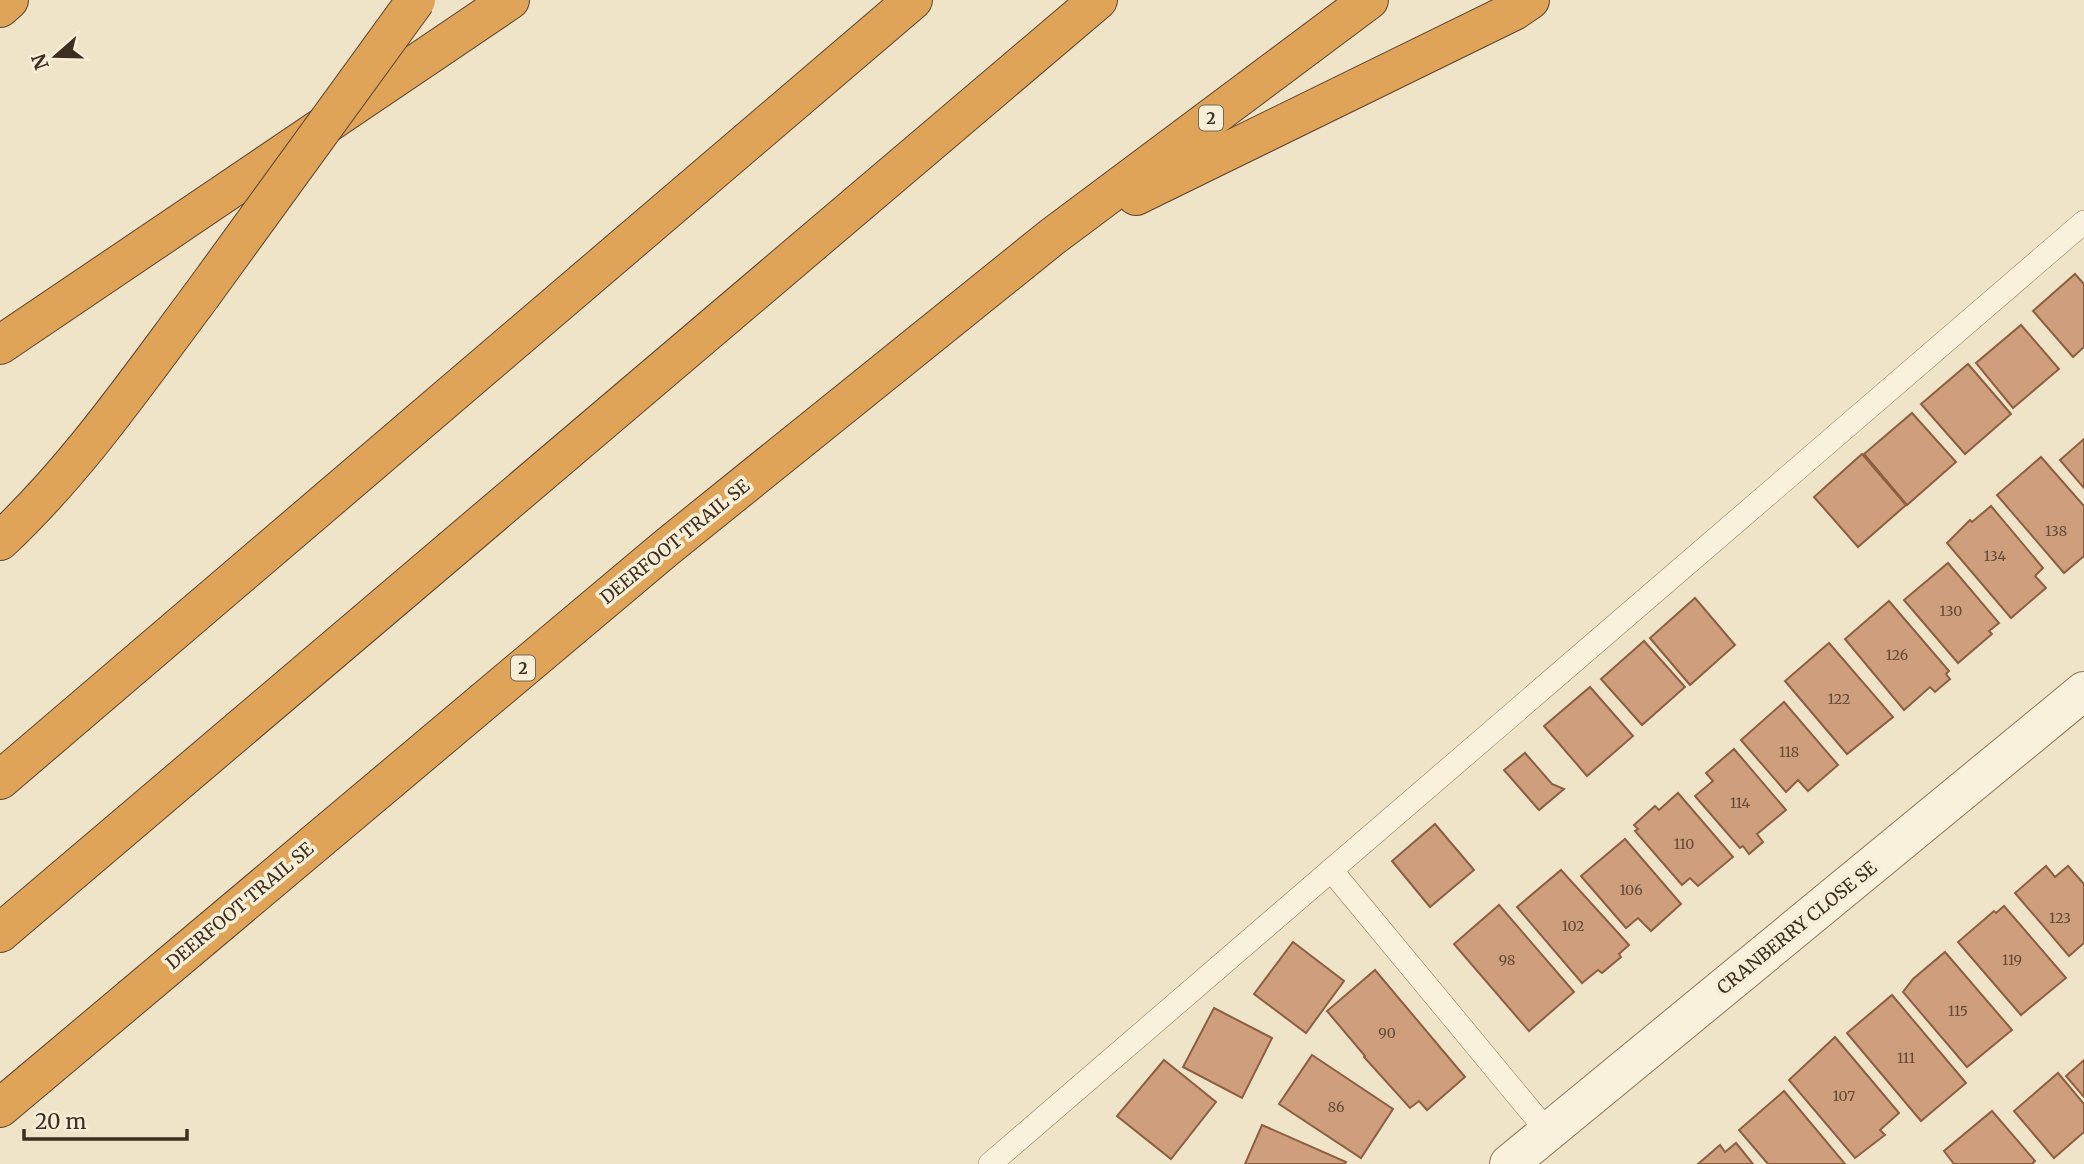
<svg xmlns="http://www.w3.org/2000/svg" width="2084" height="1164" viewBox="0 0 2084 1164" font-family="Merriweather,serif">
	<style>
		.building { fill: #cf9f7d; stroke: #8d5f41; stroke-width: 2 }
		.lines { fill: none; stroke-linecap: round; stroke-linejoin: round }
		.lane-casing { stroke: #8d765c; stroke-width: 24 }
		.street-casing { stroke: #8d765c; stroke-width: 40 }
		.highway-casing { stroke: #5b4430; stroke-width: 40 }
		.lane { stroke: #faf1dc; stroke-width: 23 }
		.street { stroke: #faf1dc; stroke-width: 38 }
		.highway { stroke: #e0a458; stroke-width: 38 }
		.highway-bridge-casing { stroke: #5b4430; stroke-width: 40; stroke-linecap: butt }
		.highway-bridge { stroke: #e0a458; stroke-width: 38 }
		.labels { text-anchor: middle; stroke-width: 7; stroke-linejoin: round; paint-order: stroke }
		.number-label { font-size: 14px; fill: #624a37 }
		.shield { fill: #f7eed8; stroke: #756857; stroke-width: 2 }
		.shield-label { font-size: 16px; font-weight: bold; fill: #3d2e20 }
		.street-label { font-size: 18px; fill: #3d2e20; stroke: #f7eed8 }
	</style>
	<rect width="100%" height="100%" fill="#f0e4c8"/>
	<g class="building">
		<path d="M2075,274L2084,284V347L2073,357L2033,311Z"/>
		<path d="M2021,325L2059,369L2013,408L1976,363Z"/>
		<path d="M1968,364L2011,414L1965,454L1921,404Z"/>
		<path d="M1912,413L1956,462L1907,505L1864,454Z"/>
		<path d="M2084,439V488L2060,460Z"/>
		<path d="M1862,454L1906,505L1858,547L1814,497Z"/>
		<path d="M2041,457L2084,506V556L2064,573L1997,495Z"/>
		<path d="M1991,506L2043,568L2035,576L2046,588L2011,618L1947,543L1970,520L1972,522Z"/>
		<path d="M1948,563L1999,623L1989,631L1992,634L1958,663L1904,600Z"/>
		<path d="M1695,598L1735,645L1690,685L1650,638Z"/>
		<path d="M1889,601L1949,671L1946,674L1950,679L1935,692L1930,687L1904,710L1845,639Z"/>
		<path d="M1644,641L1685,687L1642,725L1601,679Z"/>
		<path d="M1829,643L1893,717L1847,754L1785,681Z"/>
		<path d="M1590,687L1633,736L1587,776L1544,726Z"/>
		<path d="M1784,702L1838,765L1808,791L1798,780L1786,792L1741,740Z"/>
		<path d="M1734,749L1786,810L1757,834L1763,842L1749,854L1743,846L1740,848L1695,796L1713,781L1706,773Z"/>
		<path d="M1525,753L1552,784L1564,789L1539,810L1504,770Z"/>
		<path d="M1678,793L1733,857L1698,886L1690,878L1682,885L1635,831L1638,829L1634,825L1655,806L1659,810Z"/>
		<path d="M1435,824L1474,870L1430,907L1392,861Z"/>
		<path d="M1625,839L1681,904L1651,931L1638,918L1626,928L1581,876Z"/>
		<path d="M2046,866L2055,877L2068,866L2084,884V943L2069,956L2015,893Z"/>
		<path d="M1561,870L1629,945L1619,954L1621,957L1602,973L1598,970L1582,983L1517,907Z"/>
		<path d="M1499,905L1574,992L1529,1031L1454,944Z"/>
		<path d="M2004,906L2066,978L2021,1015L1958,942L1994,911L1996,913Z"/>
		<path d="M1293,942L1344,981L1306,1033L1254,994Z"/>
		<path d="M1945,952L2012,1030L1967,1067L1903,992L1913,979Z"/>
		<path d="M1375,970L1465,1077L1427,1110L1419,1101L1410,1108L1364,1057L1365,1056L1327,1011Z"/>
		<path d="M1892,995L1966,1083L1921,1121L1847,1033Z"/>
		<path d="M1214,1008L1272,1038L1242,1098L1183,1067Z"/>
		<path d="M1835,1037L1899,1113L1880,1130L1885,1135L1855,1158L1789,1080Z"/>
		<path d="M1312,1055L1393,1109L1361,1158L1279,1104Z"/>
		<path d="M1164,1060L1216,1102L1171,1159L1117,1116Z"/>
		<path d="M2084,1060V1097L2066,1076Z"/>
		<path d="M2058,1073L2084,1104V1132L2054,1158L2014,1111Z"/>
		<path d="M1784,1091L1845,1164H1768L1739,1130Z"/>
		<path d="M1992,1111L2035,1161L2032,1164H1954L1944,1151Z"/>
		<path d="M1262,1125L1346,1162L1345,1164H1245Z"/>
		<path d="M1736,1143L1753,1164H1698L1720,1145L1725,1152Z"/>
	</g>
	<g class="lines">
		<g class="lane-casing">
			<g id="lane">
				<path d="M1331,870L1548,1132"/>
				<path d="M990,1164L2084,222"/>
			</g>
		</g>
		<g class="street-casing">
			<path id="street" d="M1509,1164L2084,691"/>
		</g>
		<g class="highway-casing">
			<g id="highway">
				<path d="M0,8L9,0"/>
				<path d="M1136,196L1514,11L1530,0"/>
				<path d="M0,345L510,0"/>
				<path d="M0,541C77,469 138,380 201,296"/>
				<path d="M0,780L913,0"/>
				<path d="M0,933L1098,0"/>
				<path d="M0,1108L666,548L1052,237L1369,0"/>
			</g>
		</g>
		<use href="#lane" class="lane"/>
		<use href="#street" class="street"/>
		<use href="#highway" class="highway"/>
		<g class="highway-bridge-casing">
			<path id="highway-bridge" d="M201,296L416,0"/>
		</g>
		<use href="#highway-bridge" class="highway-bridge"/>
	</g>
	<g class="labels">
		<g class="number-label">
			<text x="2056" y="536">138</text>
			<text x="1995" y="561">134</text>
			<text x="1951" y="616">130</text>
			<text x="1897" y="660">126</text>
			<text x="1839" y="704">122</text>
			<text x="1789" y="757">118</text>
			<text x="1740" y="808">114</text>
			<text x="1684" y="849">110</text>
			<text x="1631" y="895">106</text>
			<text x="2060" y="923">123</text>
			<text x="1573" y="931">102</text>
			<text x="1507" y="965">98</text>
			<text x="2012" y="965">119</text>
			<text x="1958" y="1016">115</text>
			<text x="1387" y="1038">90</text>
			<text x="1906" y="1063">111</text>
			<text x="1844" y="1101">107</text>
			<text x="1336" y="1112">86</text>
		</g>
		<g class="shield">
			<rect x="1199" y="105.5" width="24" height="25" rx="5"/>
			<rect x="511" y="655.5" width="24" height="25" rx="5"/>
		</g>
		<g class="shield-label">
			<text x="1211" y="124">2</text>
			<text x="523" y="674">2</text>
		</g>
		<g class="street-label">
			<text transform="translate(675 542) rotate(-39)" y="6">DEERFOOT TRAIL SE</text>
			<text transform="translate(240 906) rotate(-40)" y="6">DEERFOOT TRAIL SE</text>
			<text transform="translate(1797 928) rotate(-39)" y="6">CRANBERRY CLOSE SE</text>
		</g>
	</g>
	<g transform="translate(56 56) rotate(250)" stroke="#f7eed8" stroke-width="5" paint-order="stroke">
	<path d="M0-5L12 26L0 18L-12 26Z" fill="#3d2e20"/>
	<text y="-10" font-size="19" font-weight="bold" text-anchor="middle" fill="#3d2e20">N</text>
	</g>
	<path d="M24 1129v10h163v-10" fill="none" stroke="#3d2e20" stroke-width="3.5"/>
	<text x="35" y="1129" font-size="21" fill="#3d2e20" stroke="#f7eed8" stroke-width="5" paint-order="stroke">20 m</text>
</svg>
